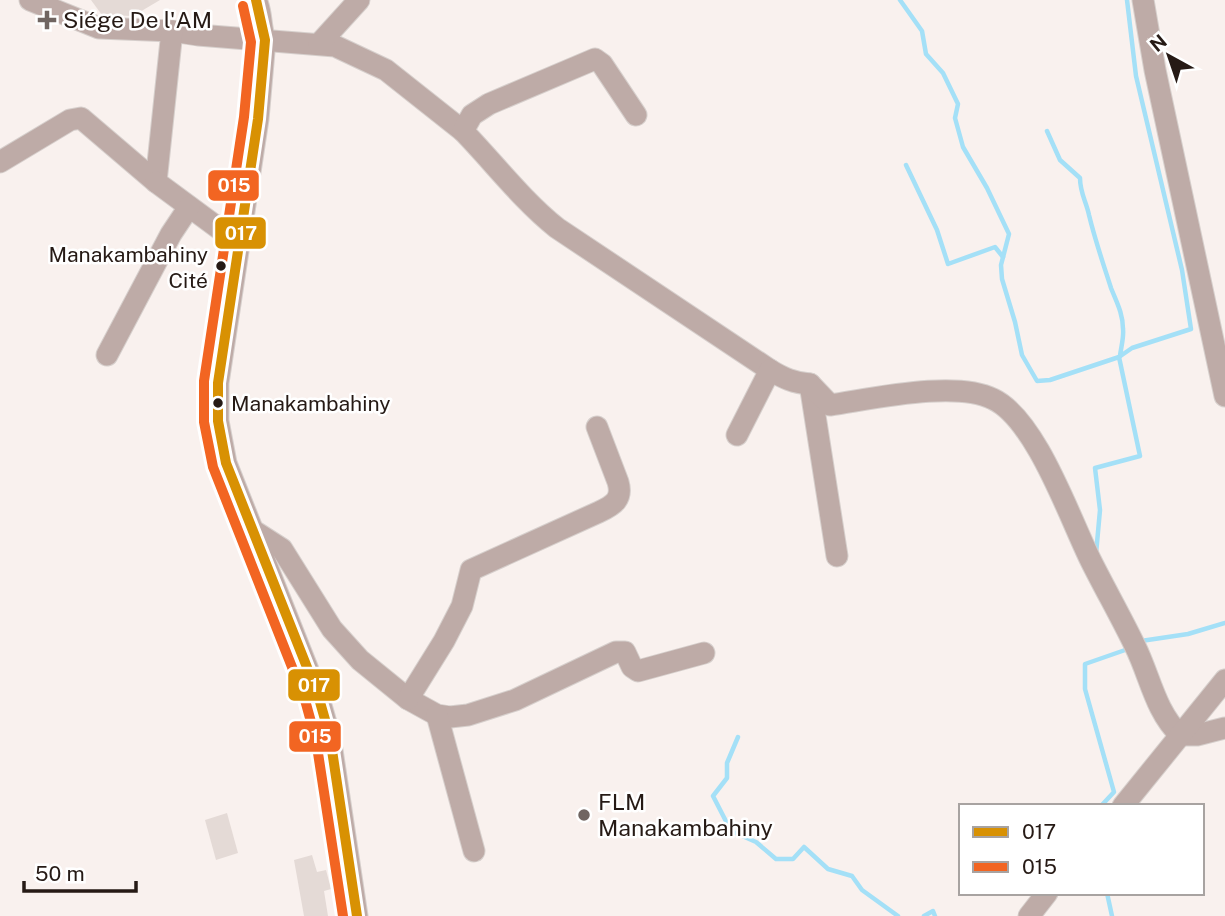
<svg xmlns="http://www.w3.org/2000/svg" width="1225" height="916" viewBox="0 0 1225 916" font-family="'Public Sans',sans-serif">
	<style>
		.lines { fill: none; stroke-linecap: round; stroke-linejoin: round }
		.stream { stroke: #a4e0f7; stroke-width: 4.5 }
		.building { fill: #e4dad6 }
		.minor-casing { stroke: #d6cfcc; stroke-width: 23 }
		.minor { stroke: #beaba7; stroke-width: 21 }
		.bus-1-casing { stroke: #fff; stroke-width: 16 }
		.bus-2-casing { stroke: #fff; stroke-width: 16 }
		.bus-1 { stroke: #d89103; stroke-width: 10 }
		.bus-2 { stroke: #f26522; stroke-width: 10 }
		.poi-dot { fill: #706561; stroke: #fff; stroke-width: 2.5 }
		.bus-dot { fill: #261a15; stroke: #fff; stroke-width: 2.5 }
		.labels { text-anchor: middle; stroke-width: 5; stroke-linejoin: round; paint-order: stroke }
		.bus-label { font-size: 21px; fill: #261a15; stroke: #fff; text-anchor: end }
		.poi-label { font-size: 23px; fill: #261a15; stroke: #fff; text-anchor: start }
		.line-badge { stroke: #fff; stroke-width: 2.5 }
		.badge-label { font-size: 19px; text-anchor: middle; font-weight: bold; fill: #fff }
	</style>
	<rect width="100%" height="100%" fill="#f9f1ee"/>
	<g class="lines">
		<g class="stream">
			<path d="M900,0L922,31L926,54L943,73L958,104L955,118L963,147L987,188L1009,234L1001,265L1002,279L1015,322L1022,355L1037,381L1050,380L1119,357L1140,456L1095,468L1100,510L1096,554"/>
			<path d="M1047,131L1060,160L1080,178C1080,193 1086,201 1089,215C1095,240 1103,263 1111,288C1116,301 1123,313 1123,329C1124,338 1121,347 1120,356"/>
			<path d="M906,165L937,230L948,264L995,247L1003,257"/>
			<path d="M1119,357L1132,348L1191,329L1182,270L1136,76L1127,0"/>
			<path d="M1141,641L1188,634L1225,623"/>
			<path d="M738,737L727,763V778L713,796L731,831L756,842L776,859H793L804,847L828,869L852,876L862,890L898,916"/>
			<path d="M1101,806L1114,792L1085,689V664L1128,649"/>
			<path d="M1107,893L1112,916"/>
			<path d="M924,916L933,911L935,916"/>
		</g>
	</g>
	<g class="building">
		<path d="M91,0H160L133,16L102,15Z"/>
		<path d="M227,813L238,853L216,860L205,820Z"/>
		<path d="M312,855L317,872L326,870L331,889L324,891L328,916H304L294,860Z"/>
	</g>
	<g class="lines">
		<g class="minor-casing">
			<g id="minor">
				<path d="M30,0L99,28L172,31L198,35L335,46L386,70L463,131"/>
				<path d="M256,0C262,11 260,27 265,40L258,119L218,383V421L226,463L318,695L330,737L357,916"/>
				<path d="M1143,0L1155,70L1225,396"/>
				<path d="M319,44L359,0"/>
				<path d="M636,115L602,64L595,59L489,104L472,115L463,131C494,163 522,200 557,228L770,370"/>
				<path d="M0,162L70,120L81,118L156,182L172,31"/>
				<path d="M156,182L240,244"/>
				<path d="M107,355L171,234L189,207"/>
				<path d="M810,384L837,556"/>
				<path d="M737,435L770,370C783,378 794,383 810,384L830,405C872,399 955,380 993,399C1036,419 1070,519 1091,561C1105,589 1121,617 1135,646C1150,676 1155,711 1180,735H1197L1225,728"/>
				<path d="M254,531L282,549L332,629L360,660L408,699L437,715L450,717L468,715L515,700L616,652H625L632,667L638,671L704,653"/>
				<path d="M408,699L444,641L462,606L471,570L599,512C614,505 623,499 618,482L597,427"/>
				<path d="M437,715L474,851"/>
				<path d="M1123,806L1225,680"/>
				<path d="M1029,916L1047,893"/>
			</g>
		</g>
		<use href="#minor" class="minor"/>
		<g class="bus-1-casing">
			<path id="bus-1" d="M256,0L265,40L258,119L218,383V421L226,463L318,695L330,737L357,916"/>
		</g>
		<g class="bus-2-casing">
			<path id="bus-2" d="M243,6L251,42L244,117L204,381V422L213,467L305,700L316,740L343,916"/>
		</g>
		<use href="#bus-1" class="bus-1"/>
		<use href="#bus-2" class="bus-2"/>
	</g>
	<g class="poi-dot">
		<path d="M43.5 9.5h7v7h7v7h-7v7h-7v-7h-7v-7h7z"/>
		<circle cx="584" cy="815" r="7"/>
	</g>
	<g class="bus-dot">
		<circle cx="221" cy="266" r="6"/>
		<circle cx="218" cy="403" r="6"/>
	</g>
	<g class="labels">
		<g class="bus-label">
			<text x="208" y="262">Manakambahiny<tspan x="208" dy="26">Cité</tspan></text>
			<text x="231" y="411" text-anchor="start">Manakambahiny</text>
		</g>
		<g class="poi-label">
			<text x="63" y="28">Siége De l'AM</text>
			<text x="598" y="810">FLM<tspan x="598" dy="26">Manakambahiny</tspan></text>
		</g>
	</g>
	<g class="line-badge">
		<rect x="207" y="169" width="53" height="33" rx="7" fill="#f26522"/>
		<rect x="214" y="216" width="53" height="34" rx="7" fill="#d89103"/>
		<rect x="287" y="668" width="54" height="34" rx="7" fill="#d89103"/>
		<rect x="288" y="720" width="54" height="33" rx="7" fill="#f26522"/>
	</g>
	<g class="badge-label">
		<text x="234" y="192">015</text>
		<text x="241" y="240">017</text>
		<text x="314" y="692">017</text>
		<text x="315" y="743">015</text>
	</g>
	<rect x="959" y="804" width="245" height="91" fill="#ffffff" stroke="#a8a3a1" stroke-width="2"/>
	<rect x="973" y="827" width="35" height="10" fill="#d89103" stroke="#a8a3a1" stroke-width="2"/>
	<text x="1022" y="839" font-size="21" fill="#261a15">017</text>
	<rect x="973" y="862" width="35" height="10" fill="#f26522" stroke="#a8a3a1" stroke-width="2"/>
	<text x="1022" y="874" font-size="21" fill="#261a15">015</text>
	<g transform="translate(1169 56) rotate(320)" stroke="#ffffff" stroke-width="5" paint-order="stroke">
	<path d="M0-5L12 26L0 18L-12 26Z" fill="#261a15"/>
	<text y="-10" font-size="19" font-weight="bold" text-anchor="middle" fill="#261a15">N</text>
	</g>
	<path d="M24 881v10h112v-10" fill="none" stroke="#261a15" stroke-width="3.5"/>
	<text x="35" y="881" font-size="21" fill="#261a15" stroke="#ffffff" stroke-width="5" paint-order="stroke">50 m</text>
</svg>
